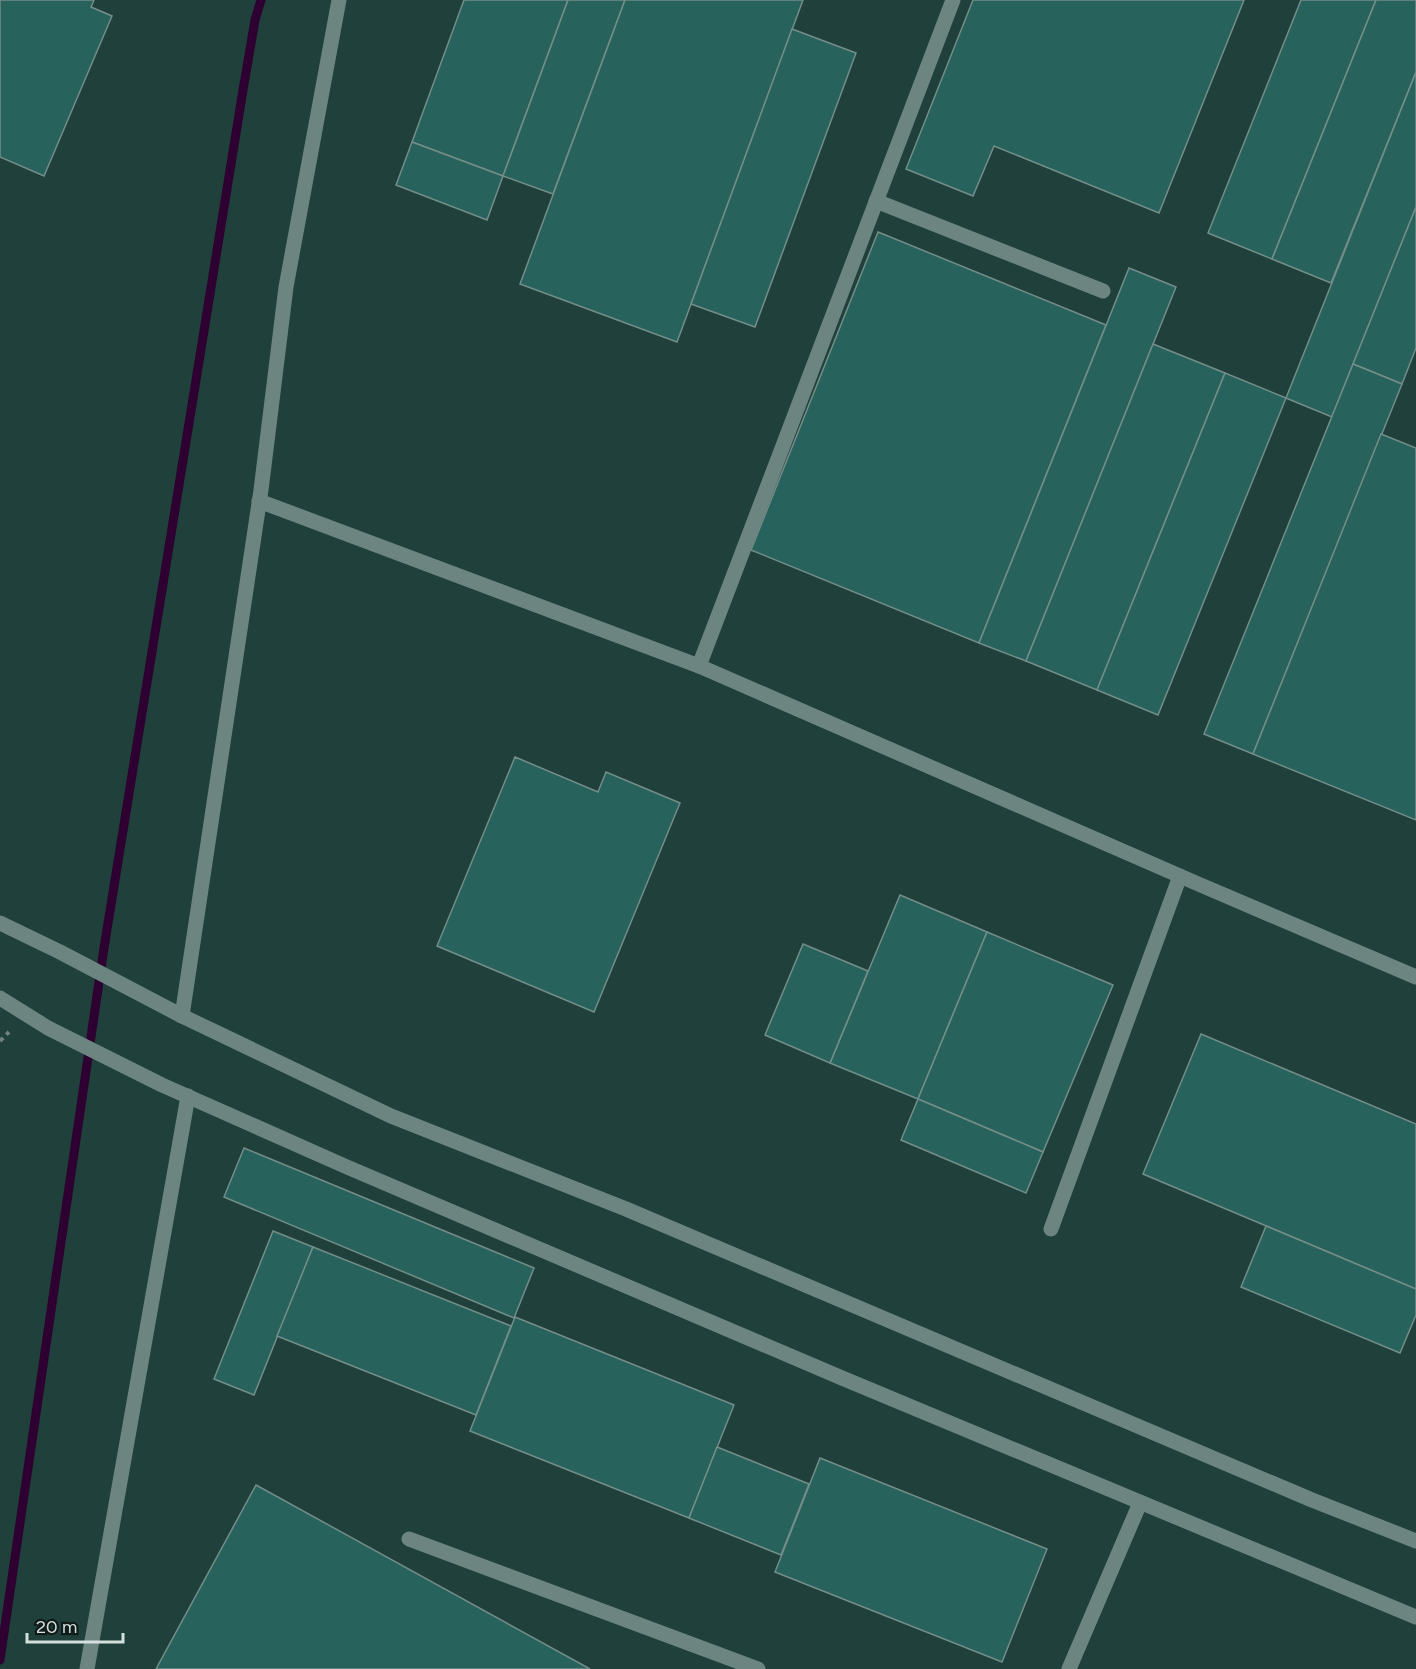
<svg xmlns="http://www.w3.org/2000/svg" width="1416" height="1669" viewBox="0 0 1416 1669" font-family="Figtree,sans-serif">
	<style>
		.built { fill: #20403b }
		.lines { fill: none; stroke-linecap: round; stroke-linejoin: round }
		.stream { stroke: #2e0032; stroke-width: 9 }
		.building { fill: #27635c; stroke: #748d89; stroke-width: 1.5 }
		.path { stroke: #718380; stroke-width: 4; stroke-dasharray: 4.5 4.5; stroke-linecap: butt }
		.minor { stroke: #6c8581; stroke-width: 15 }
	</style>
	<rect width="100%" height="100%" fill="#1f3632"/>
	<rect class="built" x="0" y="0" width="1416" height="1669"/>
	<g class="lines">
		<path class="stream" d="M0,1660L104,948L243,90L255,20L261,0"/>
	</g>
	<g class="building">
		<path d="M0,0H94L91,7L112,16L44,176L0,157Z"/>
		<path d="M464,0H568L503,176L412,142Z"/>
		<path d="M568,0H625L553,194L503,176Z"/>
		<path d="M625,0H803L677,342L520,284Z"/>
		<path d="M973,0H1244L1159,213L994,146L973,196L906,169Z"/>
		<path d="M1301,0H1376L1272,259L1208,233Z"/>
		<path d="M1376,0H1416V72L1331,283L1272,259Z"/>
		<path d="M792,29L856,53L755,327L691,304Z"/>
		<path d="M1416,72V207L1332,417L1286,398Z"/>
		<path d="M412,142L503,176L487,220L396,185Z"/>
		<path d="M1416,207V348L1402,384L1353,364Z"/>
		<path d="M878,232L1106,325L979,643L751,550Z"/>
		<path d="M1129,268L1176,287L1026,661L979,643Z"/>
		<path d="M1153,344L1225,373L1097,690L1026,661Z"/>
		<path d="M1353,364L1402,384L1253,754L1204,734Z"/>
		<path d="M1225,373L1286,398L1158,715L1097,690Z"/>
		<path d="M1381,434L1416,448V820L1253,754Z"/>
		<path d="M515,757L598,792L606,772L680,803L594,1012L437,946Z"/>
		<path d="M900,895L987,932L918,1099L830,1063Z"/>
		<path d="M987,932L1113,985L1043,1152L918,1099Z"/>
		<path d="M803,944L868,971L830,1063L765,1035Z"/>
		<path d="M1201,1034L1416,1124V1289L1143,1174Z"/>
		<path d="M918,1099L1043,1152L1026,1193L901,1140Z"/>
		<path d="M244,1148L534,1268L514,1318L224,1197Z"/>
		<path d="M1266,1226L1416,1289V1315L1400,1353L1241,1287Z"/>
		<path d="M273,1231L313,1247L254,1395L214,1379Z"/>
		<path d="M313,1247L511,1326L476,1415L277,1336Z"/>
		<path d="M515,1317L734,1405L689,1518L470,1431Z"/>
		<path d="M717,1447L809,1484L781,1555L689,1518Z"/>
		<path d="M820,1458L1047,1549L1002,1662L775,1572Z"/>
		<path d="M256,1485L590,1669H156Z"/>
	</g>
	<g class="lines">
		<path class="path" d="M0,1041L9,1032"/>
		<g class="minor">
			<path d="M876,201L1103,291"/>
			<path d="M259,501L699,666L1196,883L1416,977"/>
			<path d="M699,666L953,0"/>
			<path d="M0,923L60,952L182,1016L391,1116L626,1209L1312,1500L1416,1541"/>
			<path d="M0,998L48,1028L162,1085L347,1167L842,1378L1416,1617"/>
			<path d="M182,1016L261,490L286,287L339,0"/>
			<path d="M1051,1229L1180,876"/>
			<path d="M409,1539L758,1669"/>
			<path d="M87,1669L188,1096"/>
			<path d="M1069,1669L1140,1503"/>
		</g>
	</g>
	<path d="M27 1633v9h96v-9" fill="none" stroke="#d3e0de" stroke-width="3"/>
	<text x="36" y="1633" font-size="18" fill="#d3e0de" stroke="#111b19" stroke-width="4.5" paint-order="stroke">20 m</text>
</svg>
